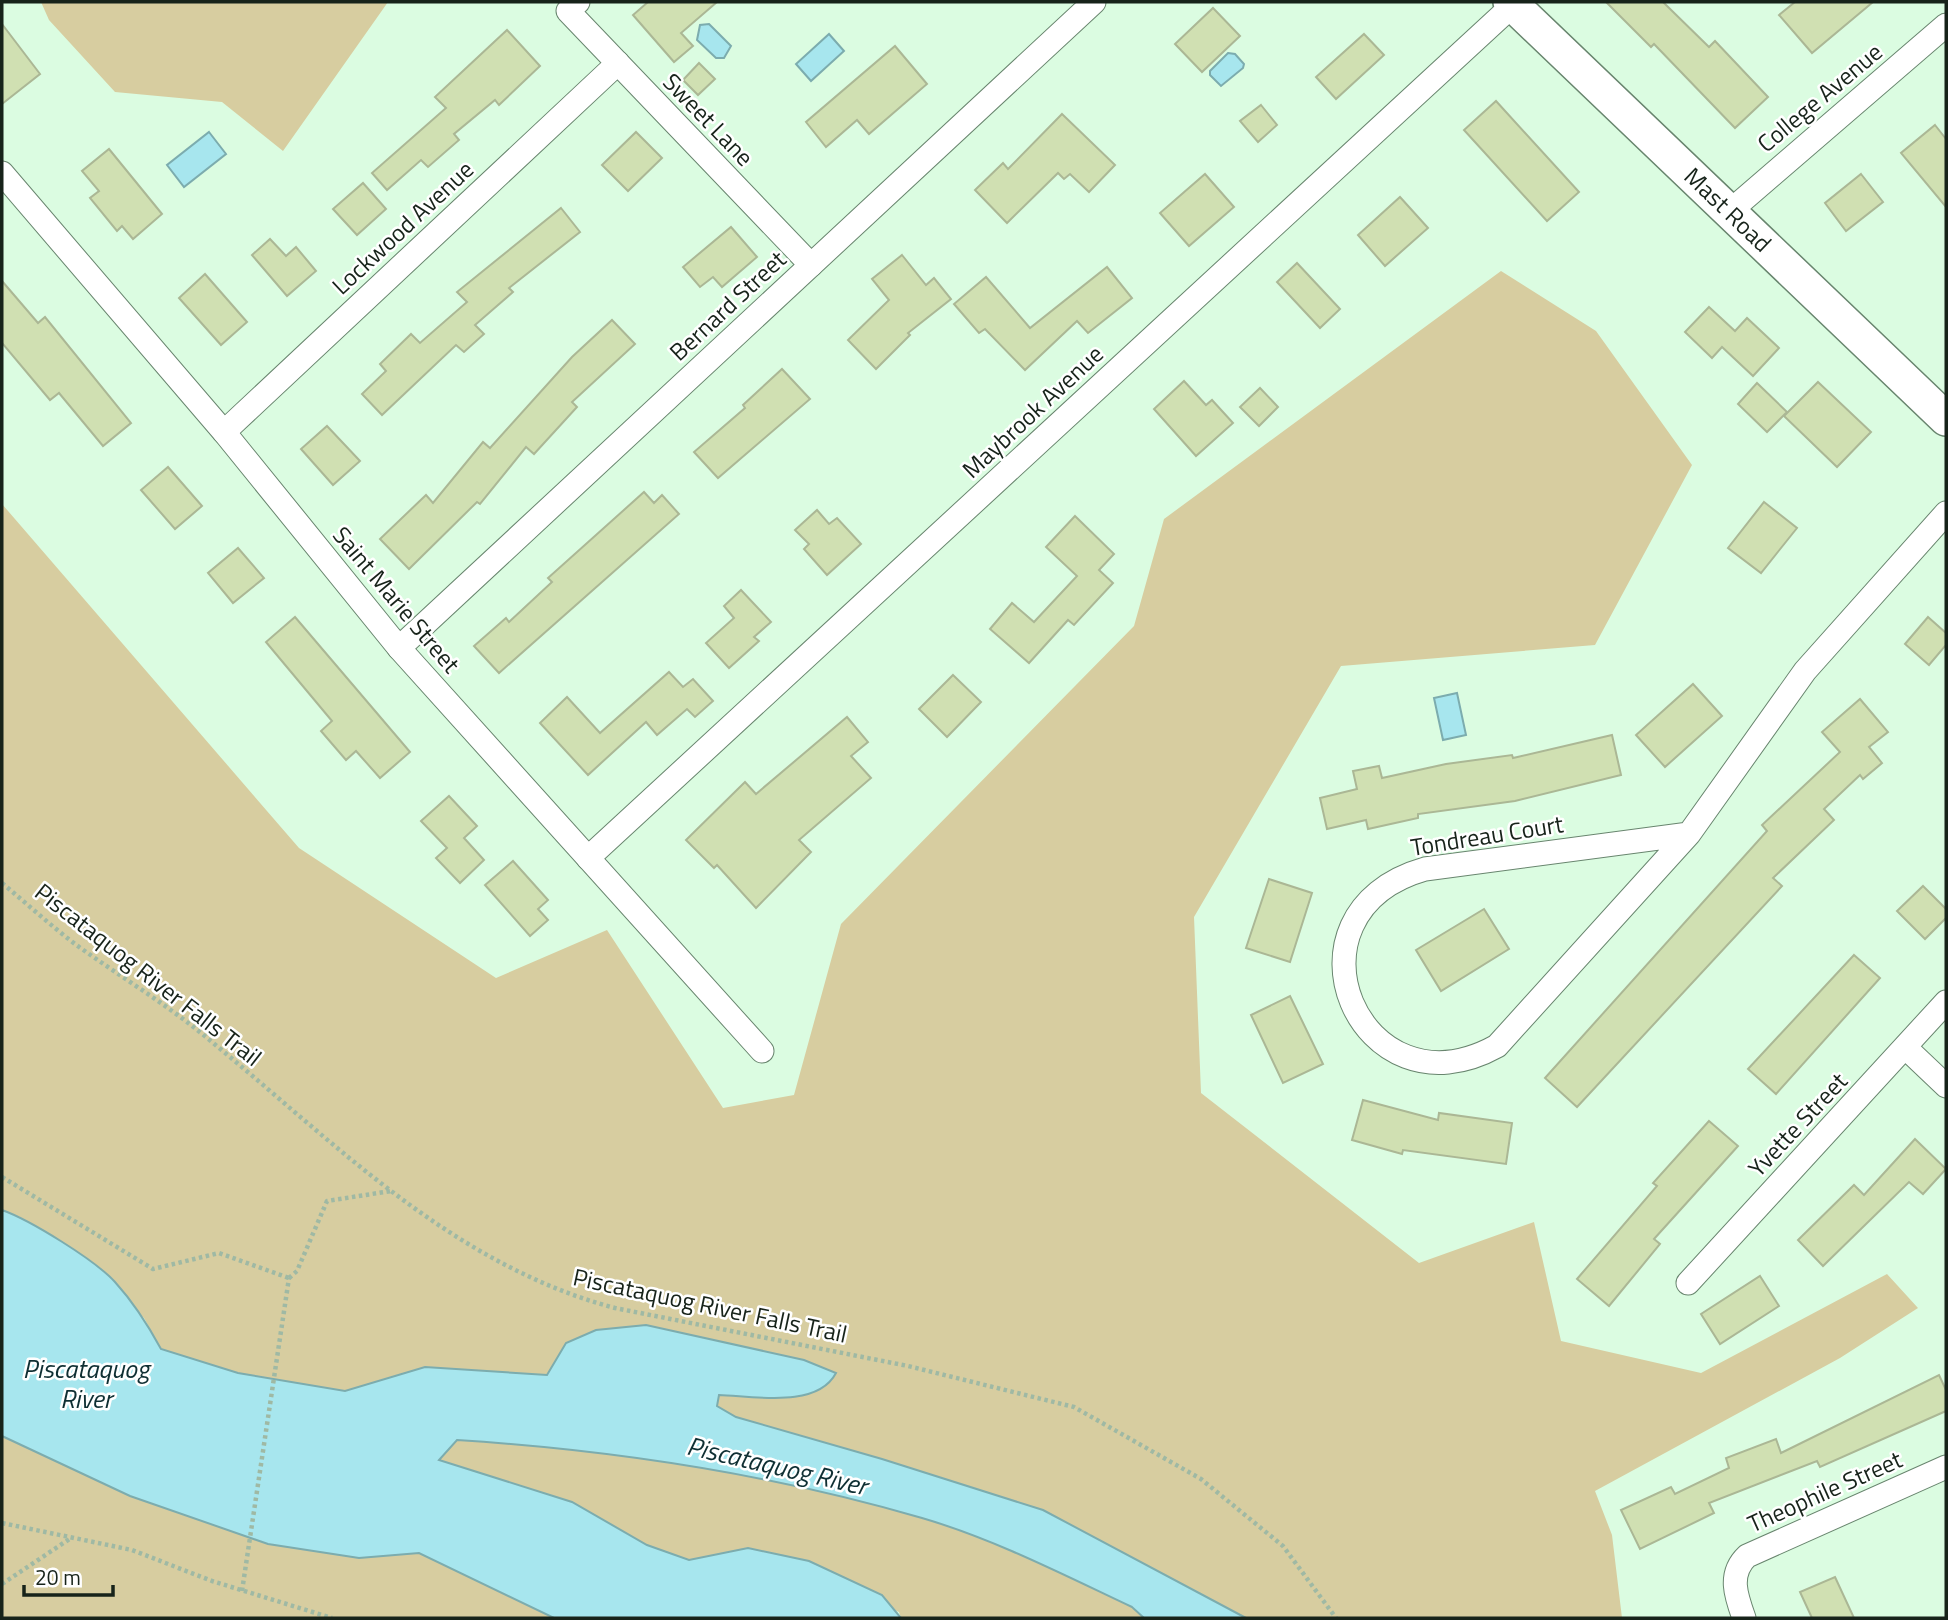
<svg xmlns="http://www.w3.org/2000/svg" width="1948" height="1620" viewBox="0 0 1948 1620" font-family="'Titillium Web',sans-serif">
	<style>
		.green { fill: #d7cda0 }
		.water { fill: #a7e6ee; stroke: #7cacae; stroke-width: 2 }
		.building { fill: #d0e0b2; stroke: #abb795; stroke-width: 2 }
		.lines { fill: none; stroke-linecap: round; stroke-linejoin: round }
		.street-casing { stroke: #68856e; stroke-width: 25 }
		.secondary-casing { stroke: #68856e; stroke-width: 36 }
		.path { stroke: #9fb9a4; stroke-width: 4.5; stroke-dasharray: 3.5 3.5; stroke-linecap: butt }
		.street { stroke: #fff; stroke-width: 23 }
		.secondary { stroke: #fff; stroke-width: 33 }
		.labels { text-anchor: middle; stroke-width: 5; stroke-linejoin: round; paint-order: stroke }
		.street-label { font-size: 24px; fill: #17231a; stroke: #fff }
		.water-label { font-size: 26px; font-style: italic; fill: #0f2f33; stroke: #fff }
	</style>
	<rect width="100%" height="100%" fill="#dbfce1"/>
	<g class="green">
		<path d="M41,2H388L283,151L222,102L115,92L49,20Z"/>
		<path d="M1501,271L1596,331L1692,465L1595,645L1341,666L1194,917L1201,1093L1419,1263L1534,1222L1561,1341L1701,1373L1887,1274L1918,1308L1840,1358L1595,1491L1612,1535L1622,1618H1246L1043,1510L882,1459L736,1417L717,1406L719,1395L795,1396L425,1367L345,1391L238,1373L161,1349L144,1318L20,1217L2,1210V504L299,848L496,978L607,930L723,1108L794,1095L841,924L1134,626L1164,519Z"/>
		<path d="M2,1436L130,1496L359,1558L419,1553L554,1618H2Z"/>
		<path d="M456,1440C613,1450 771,1474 922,1518C994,1539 1064,1575 1132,1607L1144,1618H901L899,1612L748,1548L689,1560L647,1545L572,1502L439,1460Z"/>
	</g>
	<g class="water">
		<path d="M709,24L731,46L724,58H716L697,40L700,25Z"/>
		<path d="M829,34L844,51L811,81L796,64Z"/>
		<path d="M1228,53L1235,54L1244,64L1243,68L1221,86L1210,75V71Z"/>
		<path d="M209,132L226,154L184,187L167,165Z"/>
		<path d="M1457,693L1466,735L1443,740L1434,698Z"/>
		<path d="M2,1210C30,1220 95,1260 115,1282C134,1303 148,1325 161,1349L238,1373L345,1391L425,1367L547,1375L566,1343L596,1330L646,1325L804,1360L836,1373C817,1409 753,1396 719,1395L717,1406L736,1417L882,1459L1043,1510L1246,1618H1144L1132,1607C1064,1575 994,1539 922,1518C771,1474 613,1450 457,1440L439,1460L572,1502L647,1545L689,1560L748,1548L809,1561L882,1595L901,1618H554L419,1553L359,1558L268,1544L130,1496L2,1436Z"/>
	</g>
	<g class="building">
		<path d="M648,2H717L681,33L693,46L674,62L633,15Z"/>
		<path d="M1606,2H1663L1709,47L1715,41L1768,97L1735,128L1654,44L1651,47Z"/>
		<path d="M1795,2H1873L1812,53L1779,15Z"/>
		<path d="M1213,8L1240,36L1202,72L1175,44Z"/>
		<path d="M2,24L40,74L2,104Z"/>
		<path d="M507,30L540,66L499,105L495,100L454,134L459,140L428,167L421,160L387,190L372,173L446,108L435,97Z"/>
		<path d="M1364,34L1384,55L1336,99L1316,77Z"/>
		<path d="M895,46L927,84L869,134L857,120L826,147L806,122Z"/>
		<path d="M699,63L715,79L698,95L683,80Z"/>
		<path d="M1496,101L1579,192L1547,221L1464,130Z"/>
		<path d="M1261,105L1277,125L1258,142L1240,121Z"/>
		<path d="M1062,114L1115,165L1089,192L1070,174L1064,179L1058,173L1007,223L975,190L1003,163L1008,169Z"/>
		<path d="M1935,125L1946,139V207L1901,153Z"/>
		<path d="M636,132L662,158L628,191L602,165Z"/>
		<path d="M109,149L162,214L133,239L122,226L117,231L90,198L99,191L82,171Z"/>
		<path d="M1205,174L1234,207L1189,246L1160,213Z"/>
		<path d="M1861,174L1883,202L1846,231L1825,203Z"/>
		<path d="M363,183L386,209L357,235L333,209Z"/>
		<path d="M1400,197L1428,228L1385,266L1358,235Z"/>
		<path d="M561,208L580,232L509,288L513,292L475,325L484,334L464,352L456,345L382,415L362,394L386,371L380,364L411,334L420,343L467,302L457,292Z"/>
		<path d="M731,227L757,257L722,287L713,277L700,287L683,267Z"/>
		<path d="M270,239L286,256L296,247L316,271L287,296L252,255Z"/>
		<path d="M902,255L926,285L934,278L951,299L908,333L910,335L876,369L848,340L889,300L872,279Z"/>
		<path d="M1297,263L1340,309L1320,328L1277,282Z"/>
		<path d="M1107,267L1132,298L1088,333L1077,321L1025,370L985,329L979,333L954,304L986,277L1030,328Z"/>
		<path d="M205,274L247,322L221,345L179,298Z"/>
		<path d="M2,281L38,323L45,317L131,423L103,446L59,393L50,400L2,343Z"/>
		<path d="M1709,307L1735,331L1747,318L1779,348L1753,376L1722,347L1712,358L1685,332Z"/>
		<path d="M612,320L635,344L572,402L577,407L534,454L526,447L480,504L477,502L409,569L380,539L426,495L433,503L483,442L490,448L572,357Z"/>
		<path d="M782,369L810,399L718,478L694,452L745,408L743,405Z"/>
		<path d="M1184,381L1206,405L1212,400L1233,423L1196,456L1154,409Z"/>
		<path d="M1818,382L1871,432L1837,467L1784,416Z"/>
		<path d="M1757,383L1787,412L1767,432L1738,404Z"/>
		<path d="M1260,388L1278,407L1259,426L1240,407Z"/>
		<path d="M327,426L360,461L333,485L301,449Z"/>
		<path d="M168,467L202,506L175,529L141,490Z"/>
		<path d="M644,492L654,503L662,495L679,514L499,673L474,646L506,618L509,622L552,582L548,578Z"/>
		<path d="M1764,502L1797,528L1761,573L1728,548Z"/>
		<path d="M817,510L829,524L837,518L861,544L827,575L804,549L809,544L795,530Z"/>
		<path d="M1075,516L1114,554L1099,570L1113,583L1074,625L1068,620L1029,663L990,629L1012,603L1034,622L1077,576L1046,547Z"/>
		<path d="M238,548L264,578L233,603L208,573Z"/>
		<path d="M741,590L771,622L754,637L759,641L729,668L706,643L734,618L724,606Z"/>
		<path d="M295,617L410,752L380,778L356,751L346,760L321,731L332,721L266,642Z"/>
		<path d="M1928,617L1946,633V645L1929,665L1905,644Z"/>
		<path d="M669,672L683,687L693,679L713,701L695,717L687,709L657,735L646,722L588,775L540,723L567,697L600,733Z"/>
		<path d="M953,675L981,702L947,737L919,709Z"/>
		<path d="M1693,684L1722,716L1665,767L1636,735Z"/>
		<path d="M1860,699L1888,732L1869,747L1882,763L1863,779L1860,775L1824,809L1834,820L1773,878L1782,886L1577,1107L1545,1078L1767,831L1762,825L1840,752L1822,732Z"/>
		<path d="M847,717L868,742L851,756L871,778L799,840L811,852L756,908L717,865L714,868L686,840L745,782L756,794Z"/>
		<path d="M1612,735L1621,775L1515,801L1418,814V818L1368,829L1366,820L1327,829L1320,798L1357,789L1353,771L1379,766L1382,778L1446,764L1512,755L1513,758Z"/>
		<path d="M449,796L477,826L464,838L484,860L460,883L436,858L447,848L421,821Z"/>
		<path d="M513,861L548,900L538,909L548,920L530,936L485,885Z"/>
		<path d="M1269,879L1312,893L1290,962L1246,948Z"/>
		<path d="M1923,886L1946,909V918L1925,939L1897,911Z"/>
		<path d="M1484,909L1509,949L1441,991L1416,950Z"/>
		<path d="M1854,955L1880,978L1776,1094L1748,1069Z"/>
		<path d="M1290,996L1323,1064L1283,1083L1251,1015Z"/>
		<path d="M1363,1100L1438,1120L1439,1113L1512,1123L1506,1164L1403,1150L1402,1154L1352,1140Z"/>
		<path d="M1709,1121L1738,1146L1654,1239L1660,1244L1609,1306L1577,1279L1657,1186L1653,1183Z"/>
		<path d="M1915,1139L1946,1169L1923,1194L1909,1182L1823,1266L1798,1240L1854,1185L1864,1195Z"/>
		<path d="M1760,1276L1779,1306L1720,1344L1701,1314Z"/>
		<path d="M1939,1375L1946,1390V1411L1820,1467L1817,1461L1709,1503L1714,1513L1640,1549L1621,1510L1671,1487L1675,1494L1729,1468L1726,1458L1776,1439L1781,1453Z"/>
		<path d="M1835,1577L1854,1618H1812L1800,1592Z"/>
	</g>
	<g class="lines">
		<g class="street-casing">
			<g id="street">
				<path d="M578,2L568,11L811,265"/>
				<path d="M2,173L224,432L399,648L762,1051"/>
				<path d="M1729,212L1946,25"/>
				<path d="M224,432L618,63"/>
				<path d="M399,648L1094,2"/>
				<path d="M1689,834L1425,869C1271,913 1360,1122 1497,1046L1689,834L1805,671L1946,513"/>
				<path d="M588,858L1513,5"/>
				<path d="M1906,1048L1946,1086"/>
				<path d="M1688,1283L1946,1002"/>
				<path d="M1744,1618C1736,1596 1728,1574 1747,1556L1946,1467"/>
			</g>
		</g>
		<g class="secondary-casing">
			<g id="secondary">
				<path id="s1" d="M1510,2L1946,419"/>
			</g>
		</g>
		<g class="path">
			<path d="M2,883C26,903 50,925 75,944C115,973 158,999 196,1029C328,1135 446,1263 615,1308L908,1366L1074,1407L1201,1479L1283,1546L1336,1618"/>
			<path d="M2,1177L153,1269L219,1253L289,1278"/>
			<path d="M289,1278L297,1271L327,1201L391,1191"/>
			<path d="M2,1523L132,1550L212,1581L332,1618"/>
			<path d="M2,1584L71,1538"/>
			<path d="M242,1591L289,1278"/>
		</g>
		<use href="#street" class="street"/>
		<use href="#secondary" class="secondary"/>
	</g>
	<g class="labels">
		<g class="street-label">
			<text transform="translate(1820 98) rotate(-40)" y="8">College Avenue</text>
			<text transform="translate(708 120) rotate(46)" y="8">Sweet Lane</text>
			<text dy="8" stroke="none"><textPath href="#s1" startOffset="301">Mast Road</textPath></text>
			<text transform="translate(403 228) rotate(-43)" y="8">Lockwood Avenue</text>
			<text transform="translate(728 306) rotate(-43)" y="8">Bernard Street</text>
			<text transform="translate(1033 412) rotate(-43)" y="8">Maybrook Avenue</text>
			<text transform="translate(396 600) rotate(50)" y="8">Saint Marie Street</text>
			<text transform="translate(1487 836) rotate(-9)" y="8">Tondreau Court</text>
			<text transform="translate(148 975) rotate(38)" y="8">Piscataquog River Falls Trail</text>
			<text transform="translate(1798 1125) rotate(-47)" y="8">Yvette Street</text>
			<text transform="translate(710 1306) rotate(12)" y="8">Piscataquog River Falls Trail</text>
			<text transform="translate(1825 1492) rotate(-24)" y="8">Theophile Street</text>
		</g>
		<g class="water-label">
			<text x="86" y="1378">Piscataquog<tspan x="86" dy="30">River</tspan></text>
			<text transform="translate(777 1466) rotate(13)" y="9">Piscataquog River</text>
		</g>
	</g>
	<rect width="1948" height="1620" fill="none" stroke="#17231a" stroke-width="7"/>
	<path d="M24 1585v10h89v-10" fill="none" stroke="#17231a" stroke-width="3.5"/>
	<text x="35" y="1585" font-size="21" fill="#17231a" stroke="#ffffff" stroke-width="5" paint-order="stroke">20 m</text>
</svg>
